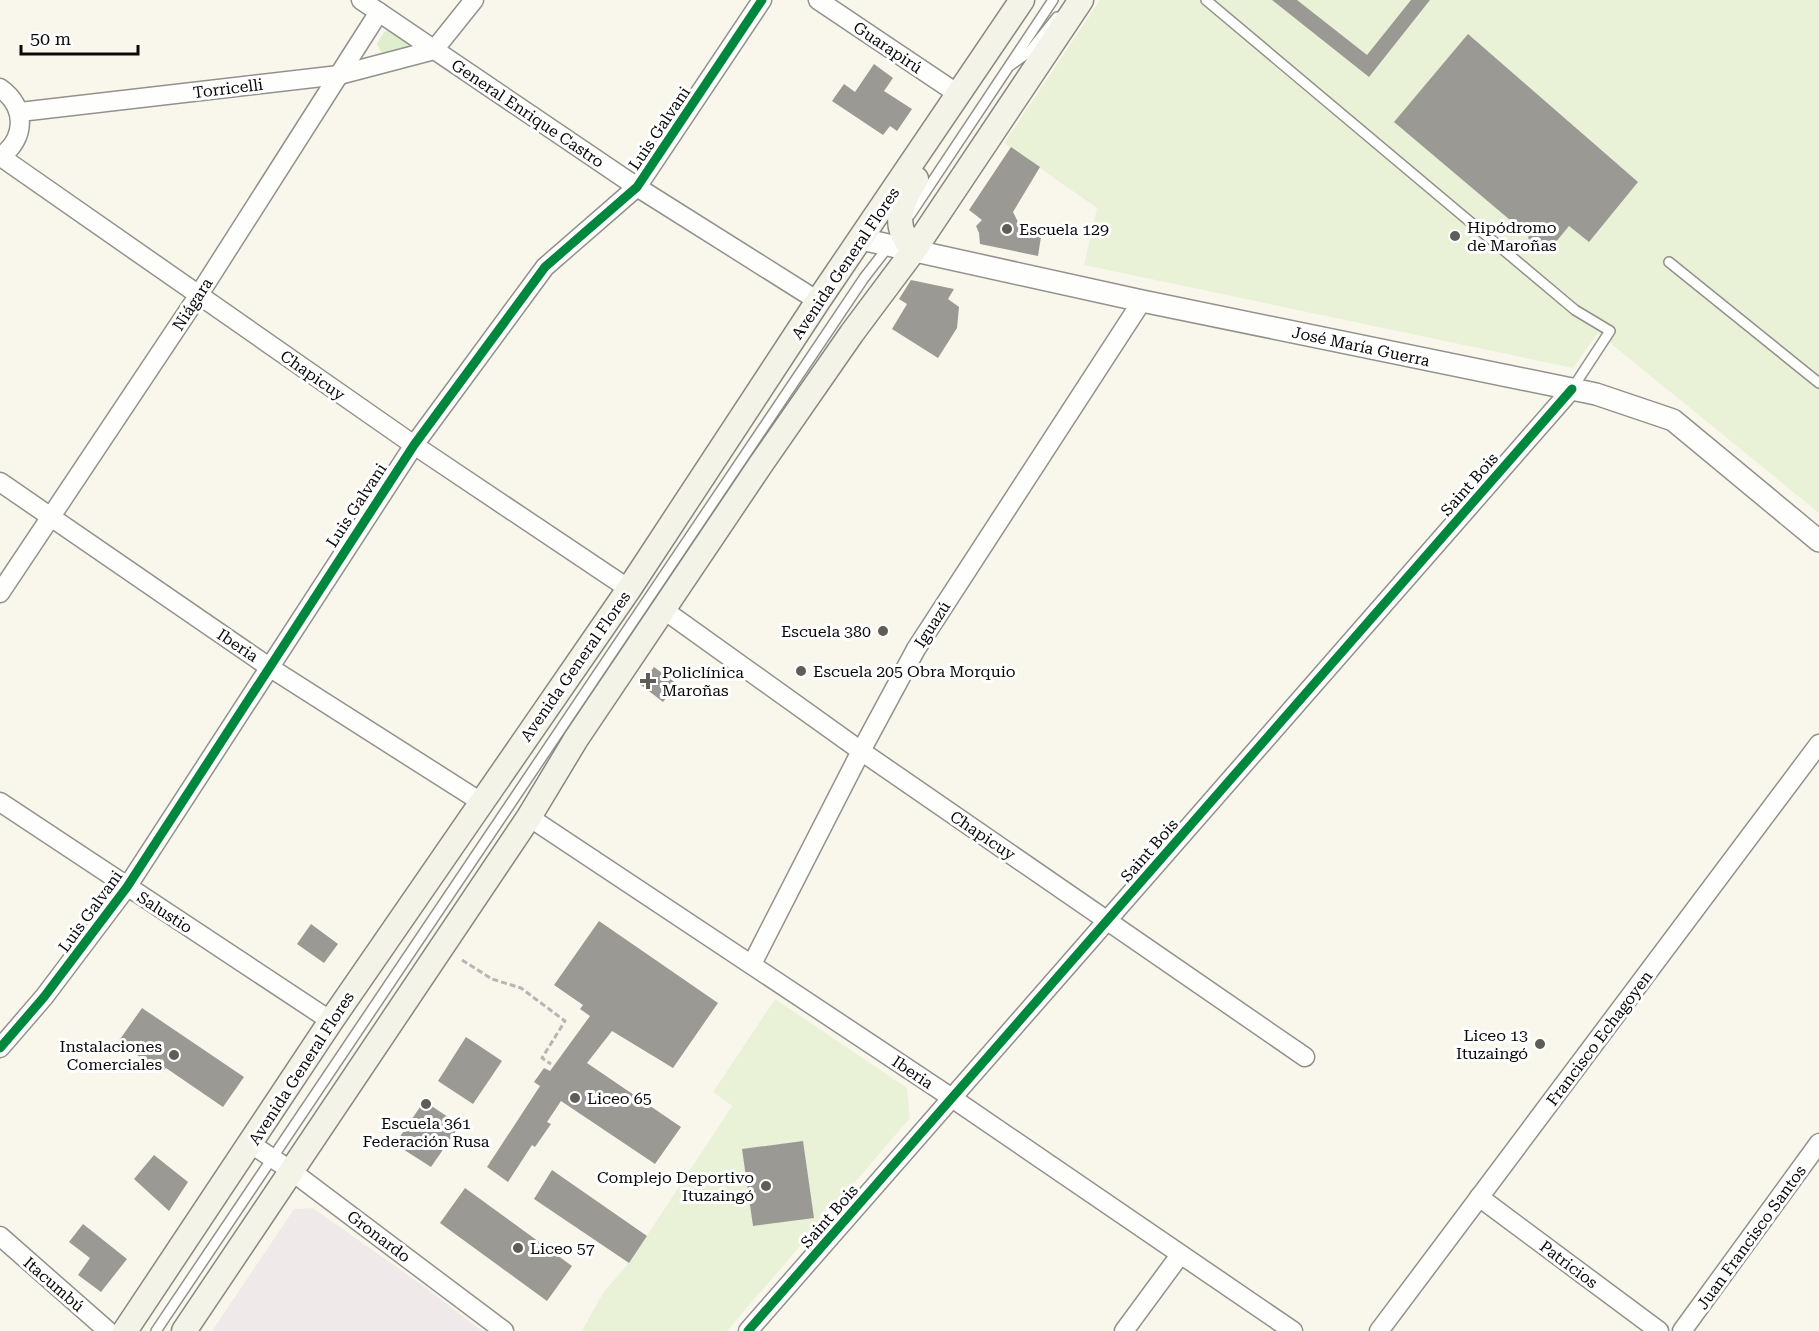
<svg xmlns="http://www.w3.org/2000/svg" width="1819" height="1331" viewBox="0 0 1819 1331" font-family="'Roboto Serif',serif">
	<style>
		.industrial { fill: #f0e9ea }
		.green { fill: #dfeecd }
		.pitch { fill: #e9f2d7 }
		.building { fill: #9b9993 }
		.lines { fill: none; stroke-linecap: round; stroke-linejoin: round }
		.service-casing { stroke: #92918c; stroke-width: 12 }
		.minor-casing { stroke: #92918c; stroke-width: 21 }
		.tertiary-casing { stroke: #92918c; stroke-width: 24 }
		.secondary-casing { stroke: #888782; stroke-width: 27 }
		.path { stroke: #b7b6b5; stroke-width: 3; stroke-dasharray: 6 3; stroke-linecap: butt }
		.service { stroke: #fefefc; stroke-width: 9 }
		.minor { stroke: #fefefc; stroke-width: 18 }
		.tertiary { stroke: #fefefc; stroke-width: 21 }
		.secondary { stroke: #f4f3e7; stroke-width: 24 }
		.cycleway-casing { stroke: #fff; stroke-width: 13 }
		.cycleway { stroke: #00873e; stroke-width: 9 }
		.poi-dot { fill: #5e5d59; stroke: #fff; stroke-width: 2 }
		.labels { text-anchor: middle; stroke-width: 6; stroke-linejoin: round; paint-order: stroke }
		.street-label { font-size: 16px; fill: #0a0a0a; stroke: #fff }
		.poi-label { font-size: 16px; fill: #0a0a0a; stroke: #fff; text-anchor: start }
	</style>
	<rect width="100%" height="100%" fill="#f9f7ec"/>
	<path class="industrial" d="M313,1208L425,1287L482,1331H212L294,1209Z"/>
	<path class="green" d="M388,30L409,41L408,51L382,54L377,44L384,32Z"/>
	<g class="pitch">
		<path d="M1100,0H1819V513L1598,333L1573,368L1084,265L1097,208L1004,143Z"/>
		<path d="M775,999L907,1088L910,1118L727,1331H582L603,1293L629,1263L732,1106L713,1092Z"/>
	</g>
	<g class="building">
		<path d="M1272,0H1297L1367,55L1411,0H1430L1369,77Z"/>
		<path d="M1468,34L1638,182L1589,242L1569,226L1546,254L1528,238L1529,236L1394,122Z"/>
		<path d="M874,64L893,78L884,91L912,109L897,131L890,126L883,135L832,101L844,84L855,92Z"/>
		<path d="M1011,147L1040,167L1013,212L1020,226L1033,227L1032,237H1041L1038,256L980,244L979,233L976,226L982,220L969,210Z"/>
		<path d="M911,280L954,289L948,299L959,307L957,328L938,358L892,329L907,304L899,299Z"/>
		<path d="M654,667L677,684L663,702L641,685Z"/>
		<path d="M599,921L718,1003L673,1068L612,1031L587,1063L681,1127L655,1164L561,1101L547,1122L551,1124L535,1147L532,1145L508,1182L487,1167L540,1086L534,1082L544,1068L550,1071L590,1016L580,1009L583,1005L554,985Z"/>
		<path d="M311,924L338,944L324,963L297,944Z"/>
		<path d="M142,1008L244,1077L223,1107L166,1068L162,1072L118,1042Z"/>
		<path d="M466,1037L502,1061L473,1104L438,1081Z"/>
		<path d="M424,1101L460,1125L431,1167L395,1144Z"/>
		<path d="M803,1141L814,1218L753,1226L742,1149Z"/>
		<path d="M154,1155L188,1182L169,1211L134,1179Z"/>
		<path d="M552,1170L647,1236L629,1263L534,1199Z"/>
		<path d="M465,1188L572,1266L547,1301L440,1223Z"/>
		<path d="M83,1224L127,1259L101,1292L78,1275L90,1258L69,1242Z"/>
	</g>
	<g class="lines">
		<g class="service-casing">
			<g id="service">
				<path d="M1206,0L1575,310L1610,331L1572,389"/>
				<path d="M1011,65L1029,52L1057,17"/>
				<path d="M910,215L1053,0"/>
				<path d="M1669,262L1819,383"/>
				<path d="M156,1331L864,278L888,247"/>
			</g>
		</g>
		<g class="minor-casing">
			<g id="minor">
				<path d="M361,0L637,187L818,301"/>
				<path d="M818,0L958,94"/>
				<path d="M0,88C27,107 26,139 0,157"/>
				<path d="M20,112L339,75L434,50L474,0"/>
				<path d="M1,157L414,445L629,589"/>
				<path d="M0,482L269,667L481,802"/>
				<path d="M0,593L198,296L379,12"/>
				<path d="M664,610L861,751L1305,1057"/>
				<path d="M0,802L331,1021"/>
				<path d="M529,817L952,1098L1293,1331"/>
				<path d="M752,964L861,751L916,649L1142,301"/>
				<path d="M0,1048L44,997L127,887L414,445L545,267L637,187L762,0"/>
				<path d="M251,1144L290,1170L504,1331"/>
				<path d="M1479,1197L1659,1331"/>
				<path d="M0,1236L108,1331"/>
				<path d="M748,1331L1572,389"/>
				<path d="M1124,1331L1180,1255"/>
				<path d="M1379,1331L1819,744"/>
				<path d="M1682,1331L1819,1143"/>
			</g>
		</g>
		<g class="tertiary-casing">
			<path id="tertiary" d="M861,239L1142,301L1596,394L1673,420L1819,541"/>
		</g>
		<g class="secondary-casing">
			<g id="secondary">
				<path d="M914,250C891,226 900,205 916,179"/>
				<path d="M125,1331L331,1021L629,589L818,301L1022,0"/>
				<path d="M184,1331L529,817L576,739L761,464L852,333L914,250L1081,0"/>
			</g>
		</g>
		<path class="path" d="M462,960L492,979L521,988L565,1021L542,1058L551,1064"/>
		<use href="#service" class="service"/>
		<use href="#minor" class="minor"/>
		<use href="#tertiary" class="tertiary"/>
		<use href="#secondary" class="secondary"/>
		<g class="cycleway-casing">
			<g id="cycleway">
				<path d="M0,1048L44,997L127,887L414,445L545,267L637,187L762,0"/>
				<path d="M748,1331L1572,389"/>
			</g>
		</g>
		<use href="#cycleway" class="cycleway"/>
	</g>
	<g class="poi-dot">
		<circle cx="1007" cy="229" r="6"/>
		<circle cx="1455" cy="236" r="6"/>
		<circle cx="883" cy="631" r="6"/>
		<circle cx="801" cy="671" r="6"/>
		<path d="M645 672h6v6h6v6h-6v6h-6v-6h-6v-6h6z"/>
		<circle cx="1540" cy="1044" r="6"/>
		<circle cx="174" cy="1055" r="6"/>
		<circle cx="575" cy="1098" r="6"/>
		<circle cx="426" cy="1104" r="6"/>
		<circle cx="766" cy="1186" r="6"/>
		<circle cx="518" cy="1248" r="6"/>
	</g>
	<g class="labels">
		<g class="street-label">
			<text transform="translate(888 47) rotate(34)" y="6">Guarapirú</text>
			<text transform="translate(228 88) rotate(-7)" y="6">Torricelli</text>
			<text transform="translate(528 113) rotate(34)" y="6">General Enrique Castro</text>
			<text transform="translate(659 128) rotate(-56)" y="6">Luis Galvani</text>
			<text transform="translate(845 263) rotate(-56)" y="6">Avenida General Flores</text>
			<text transform="translate(192 304) rotate(-57)" y="6">Niágara</text>
			<text transform="translate(1361 346) rotate(12)" y="6">José María Guerra</text>
			<text transform="translate(313 375) rotate(35)" y="6">Chapicuy</text>
			<text transform="translate(1469 484) rotate(-49)" y="6">Saint Bois</text>
			<text transform="translate(356 505) rotate(-57)" y="6">Luis Galvani</text>
			<text transform="translate(932 624) rotate(-57)" y="6">Iguazú</text>
			<text transform="translate(238 645) rotate(34)" y="6">Iberia</text>
			<text transform="translate(575 666) rotate(-55)" y="6">Avenida General Flores</text>
			<text transform="translate(983 835) rotate(34)" y="6">Chapicuy</text>
			<text transform="translate(1149 850) rotate(-49)" y="6">Saint Bois</text>
			<text transform="translate(90 911) rotate(-54)" y="6">Luis Galvani</text>
			<text transform="translate(165 912) rotate(33)" y="6">Salustio</text>
			<text transform="translate(1599 1038) rotate(-53)" y="6">Francisco Echagoyen</text>
			<text transform="translate(301 1068) rotate(-57)" y="6">Avenida General Flores</text>
			<text transform="translate(913 1072) rotate(34)" y="6">Iberia</text>
			<text transform="translate(829 1216) rotate(-49)" y="6">Saint Bois</text>
			<text transform="translate(379 1236) rotate(37)" y="6">Gronardo</text>
			<text transform="translate(1751 1237) rotate(-54)" y="6">Juan Francisco Santos</text>
			<text transform="translate(1569 1264) rotate(37)" y="6">Patricios</text>
			<text transform="translate(54 1284) rotate(41)" y="6">Itacumbú</text>
		</g>
		<g class="poi-label">
			<text x="1467" y="233">Hipódromo<tspan x="1467" dy="18">de Maroñas</tspan></text>
			<text x="1019" y="235">Escuela 129</text>
			<text x="871" y="637" text-anchor="end">Escuela 380</text>
			<text x="813" y="677">Escuela 205 Obra Morquio</text>
			<text x="662" y="678">Policlínica<tspan x="662" dy="18">Maroñas</tspan></text>
			<text x="1528" y="1041" text-anchor="end">Liceo 13<tspan x="1528" dy="18">Ituzaingó</tspan></text>
			<text x="162" y="1052" text-anchor="end">Instalaciones<tspan x="162" dy="18">Comerciales</tspan></text>
			<text x="587" y="1104">Liceo 65</text>
			<text x="426" y="1129" text-anchor="middle">Escuela 361<tspan x="426" dy="18">Federación Rusa</tspan></text>
			<text x="754" y="1183" text-anchor="end">Complejo Deportivo<tspan x="754" dy="18">Ituzaingó</tspan></text>
			<text x="530" y="1254">Liceo 57</text>
		</g>
	</g>
	<path d="M21 45v9h117v-9" fill="none" stroke="#0a0a0a" stroke-width="3"/>
	<text x="30" y="45" font-size="18" fill="#0a0a0a" stroke="#ffffff" stroke-width="4.5" paint-order="stroke">50 m</text>
</svg>
